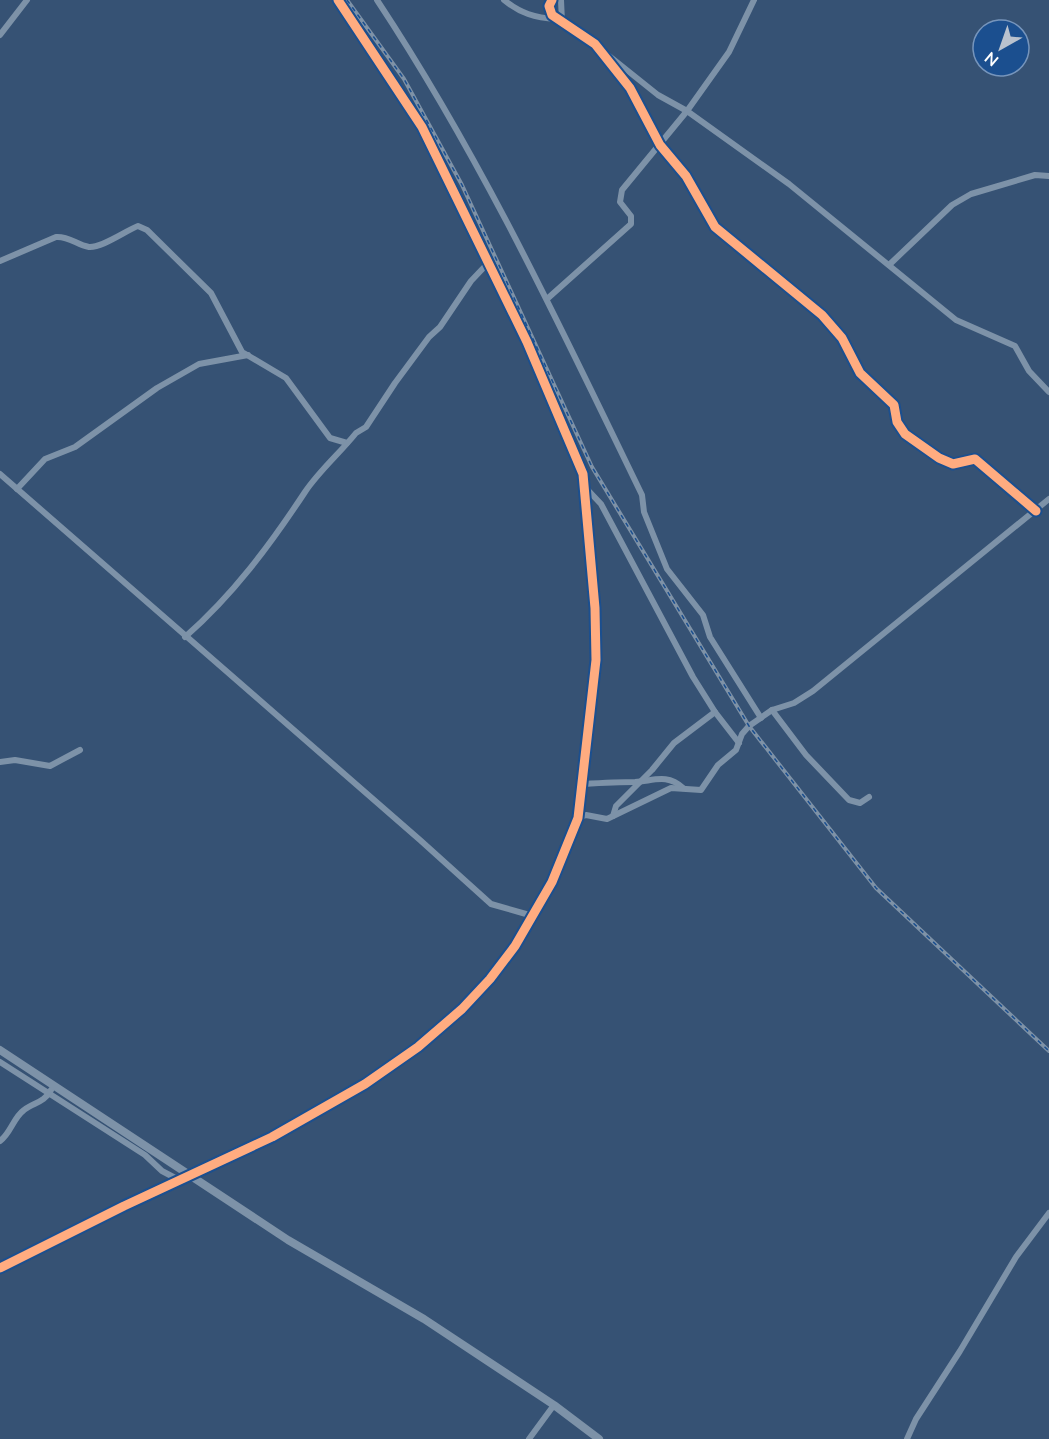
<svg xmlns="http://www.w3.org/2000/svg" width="1049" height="1439" viewBox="0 0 1049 1439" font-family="Mulish,sans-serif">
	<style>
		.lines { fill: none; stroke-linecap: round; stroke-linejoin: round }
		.minor { stroke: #7d92a8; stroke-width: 6 }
		.tertiary { stroke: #7d92a8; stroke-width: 8 }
		.rail-casing { stroke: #7e92a7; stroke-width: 4 }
		.rail { stroke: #1b4f8f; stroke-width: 1.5; stroke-dasharray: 4.5; stroke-linecap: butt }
		.cycleway-casing { stroke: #1b4f8f; stroke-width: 13 }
		.cycleway { stroke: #ffac80; stroke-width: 9 }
	</style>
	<rect width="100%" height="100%" fill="#365274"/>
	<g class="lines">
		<g class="minor">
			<path d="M377,0C481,157 560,326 642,495L644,512L667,569L703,615L710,637L761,718"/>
			<path d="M504,0C520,13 535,18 556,19"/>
			<path d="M552,0L549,6L552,15L595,44L630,88L660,145L686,176L715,227L822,315L842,338L860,373L894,405L897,422L905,434L939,458L953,464L975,459L1036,511"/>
			<path d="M561,0L562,22"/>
			<path d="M0,35L27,0"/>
			<path d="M603,51L658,95L687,111L789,184L956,320L1015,346L1029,371L1049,392"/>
			<path d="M0,261L56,237C69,236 77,245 89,247C102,248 125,231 138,226L147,230L211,293L242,352L286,378L330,438L347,443"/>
			<path d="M889,265L952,205L971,194L1035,175L1049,176"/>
			<path d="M547,299L631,224V216L620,202L622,190L687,111L729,52L754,0"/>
			<path d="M0,474L420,840L491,904L533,916"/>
			<path d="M584,486L601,504L693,677L715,712L739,743"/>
			<path d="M17,489L45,459L75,447L157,388L199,364L248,355"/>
			<path d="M185,637C233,595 270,545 305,492C319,471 340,453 356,433L366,427L395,383L429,337L440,327L471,281L489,262"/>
			<path d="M772,710L806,755L849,800L860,803L869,797"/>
			<path d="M0,762L15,760L50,766L80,750"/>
			<path d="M583,784C600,783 617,782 635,782C653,781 667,773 683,788"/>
			<path d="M613,816L616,806L652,770L674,743L715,712"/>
			<path d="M578,818L586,815L607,819L671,788L701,790L718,765L736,750L742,734L749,726L772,710L794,703L813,691L1049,499"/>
			<path d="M0,1062L145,1155L162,1171L181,1181"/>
			<path d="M0,1141C11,1133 13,1118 24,1110C34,1102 44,1103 51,1090"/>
			<path d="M0,1268L124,1206L272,1137L365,1084L418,1047L462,1009L490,979L515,946L552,882L578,818L596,660L595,608L583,474L527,342L422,127L338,0"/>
			<path d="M529,1439L554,1405"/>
			<path d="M907,1439L916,1419L960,1351L1016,1257L1049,1213"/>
		</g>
		<path class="tertiary" d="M0,1050L288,1240L424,1319L554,1405L599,1439"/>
		<g class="rail-casing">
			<path id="rail" d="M347,0L404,79L462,185L592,467L749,726L876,888L1049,1051"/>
		</g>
		<use href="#rail" class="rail"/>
		<g class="cycleway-casing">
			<g id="cycleway">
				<path d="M552,0L549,6L552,15L595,44L630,88L660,145L686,176L715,227L822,315L842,338L860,373L894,405L897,422L905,434L939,458L953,464L975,459L1036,511"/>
				<path d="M0,1268L124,1206L272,1137L365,1084L418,1047L462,1009L490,979L515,946L552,882L578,818L596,660L595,608L583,474L527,342L422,127L338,0"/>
			</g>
		</g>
		<use href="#cycleway" class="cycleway"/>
	</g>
	<g transform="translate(1001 48) rotate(220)"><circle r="28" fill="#1b4f8f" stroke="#7695bc" stroke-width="1.5"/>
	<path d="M0-4.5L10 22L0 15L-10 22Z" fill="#b9c2ce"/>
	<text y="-9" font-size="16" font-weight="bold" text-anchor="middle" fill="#ffffff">N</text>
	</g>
</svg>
